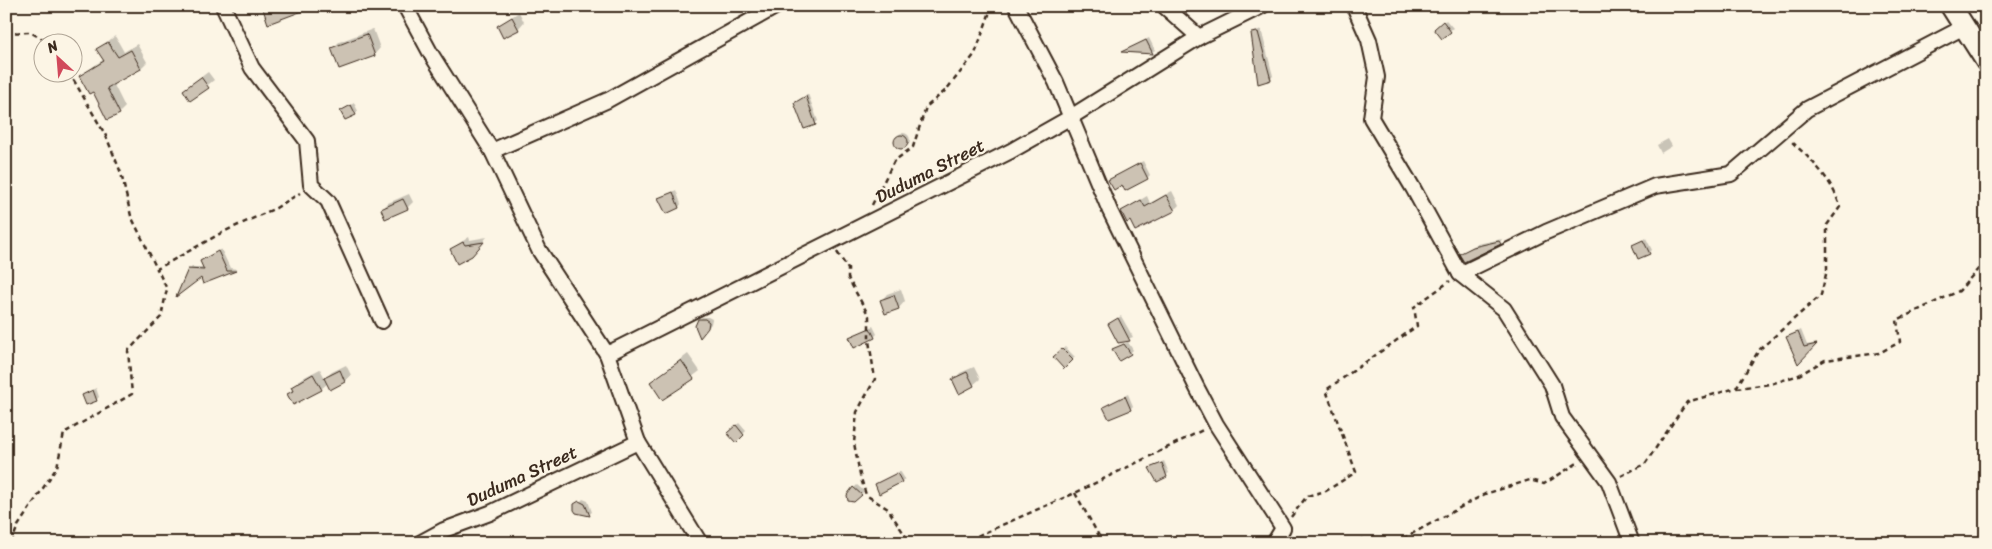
<svg xmlns="http://www.w3.org/2000/svg" width="1992" height="549" viewBox="0 0 1992 549" font-family="Sriracha,sans-serif">
	<style>
		.shadow { fill: #0003 }
		.building { fill: #ccc2b3; stroke: #3b2a1e }
		.lines { fill: none; stroke-linecap: round; stroke-linejoin: round }
		.street-casing { stroke: #3b2a1e; stroke-width: 18 }
		.secondary-casing { stroke: #3b2a1e; stroke-width: 24 }
		.path { stroke: #3b2a1e; stroke-width: 2.5; stroke-dasharray: 5 4; stroke-linecap: butt }
		.street { stroke: #fcf5e5; stroke-width: 14 }
		.secondary { stroke: #fcf5e5; stroke-width: 20 }
		.labels { text-anchor: middle; stroke-width: 4.5; stroke-linejoin: round; paint-order: stroke }
		.street-label { font-size: 18px; fill: #3b2a1e; stroke: #fcf5e5 }
	</style>
	<rect width="100%" height="100%" fill="#fcf5e5"/>
	<filter id="ink" filterUnits="userSpaceOnUse"><feTurbulence type="fractalNoise" baseFrequency=".02" numOctaves="2"/><feDisplacementMap in="SourceGraphic" scale="10" xChannelSelector="R" yChannelSelector="G"/><feConvolveMatrix kernelMatrix="1 2 1 2 8 2 1 2 1" color-interpolation-filters="sRGB"/></filter>
	<g filter="url(#ink)">
		<g class="shadow">
			<path d="M519,12L524,22L518,29L498,26Z"/>
			<path d="M1446,20L1453,28L1442,37L1438,26Z"/>
			<path d="M373,29L380,48L374,55L333,48L339,42Z"/>
			<path d="M1261,29L1273,76L1270,79L1252,33Z"/>
			<path d="M115,36L124,52L137,44L147,62L141,68L113,83L125,107L119,113L80,76L104,59L98,49Z"/>
			<path d="M1149,38L1155,50L1152,52L1124,51Z"/>
			<path d="M208,72L214,80L190,99L184,90Z"/>
			<path d="M808,94L818,121L815,123L796,103Z"/>
			<path d="M354,103L358,111L355,114L341,111Z"/>
			<circle cx="903" cy="140" r="7"/>
			<path d="M1668,139L1672,146L1661,153L1657,145Z"/>
			<path d="M1143,161L1150,175L1147,178L1123,184L1110,180Z"/>
			<path d="M676,190L681,204L679,207L660,199Z"/>
			<path d="M1172,191L1179,205L1174,210L1131,219L1122,211L1147,196L1150,203Z"/>
			<path d="M409,194L413,202L407,208L382,210L388,203Z"/>
			<path d="M469,237L470,240L487,237L477,249H451Z"/>
			<path d="M1646,238L1652,250L1649,253L1633,245Z"/>
			<path d="M1502,239L1500,243L1460,254L1477,244Z"/>
			<path d="M221,249L230,268L237,269L235,270L204,282L202,276L189,270L192,267H204L205,259Z"/>
			<path d="M901,289L905,301L899,308L885,313L881,301L887,294Z"/>
			<path d="M1121,316L1133,337L1119,342L1109,324Z"/>
			<path d="M702,317H708L712,319L711,324L701,336L697,322Z"/>
			<path d="M873,326L877,334L874,337H851Z"/>
			<path d="M1801,330L1807,345L1817,343L1798,362L1788,337Z"/>
			<path d="M1128,342L1133,350L1130,353L1114,349Z"/>
			<path d="M1065,347L1075,357L1064,367L1055,357Z"/>
			<path d="M688,354L700,371L663,399L651,382Z"/>
			<path d="M346,365L351,375L345,381L330,388L328,383L321,389L289,394L299,380L320,369L325,378L332,372Z"/>
			<path d="M974,367L980,379L973,385L954,380L960,373Z"/>
			<path d="M96,388L99,397L96,400L83,395Z"/>
			<path d="M1128,394L1133,406L1130,409L1104,407Z"/>
			<path d="M739,423L746,431L736,441L728,433Z"/>
			<path d="M1164,461L1169,473L1166,475L1150,468Z"/>
			<path d="M900,471L905,479L880,493L877,485Z"/>
			<path d="M857,485L864,491L857,500L849,499V493Z"/>
			<path d="M583,499L588,501L592,512L589,514L575,507Z"/>
			<path d="M1362,537L1365,543H1353Z"/>
		</g>
		<g class="building">
			<path d="M262,6H313V7L268,24Z"/>
			<path d="M512,17L519,30L503,38L497,26Z"/>
			<path d="M1443,21L1451,32L1442,39L1434,29Z"/>
			<path d="M1258,32L1271,80L1258,84L1251,33Z"/>
			<path d="M367,34L375,56L339,69L331,48Z"/>
			<path d="M1146,40L1153,54L1121,52Z"/>
			<path d="M108,42L118,57L131,50L141,69L107,88L120,114L107,120L93,92L89,94L79,76L104,61L96,49Z"/>
			<path d="M201,77L209,88L190,101L183,90Z"/>
			<path d="M806,96L816,125L804,129L794,103Z"/>
			<path d="M351,105L356,115L345,120L340,111Z"/>
			<circle cx="901" cy="142" r="7"/>
			<path d="M1140,163L1148,179L1125,191L1122,185L1114,190L1108,180Z"/>
			<path d="M673,192L679,208L666,214L658,198Z"/>
			<path d="M1166,195L1175,211L1135,231L1130,221L1127,223L1121,211L1141,200L1145,207Z"/>
			<path d="M403,199L408,209L385,219L381,209Z"/>
			<path d="M1643,240L1650,254L1638,259L1632,245Z"/>
			<path d="M1499,241L1501,244L1464,262L1459,254L1473,247Z"/>
			<path d="M463,242L465,245L484,242L472,256L457,264L450,249Z"/>
			<path d="M218,251L227,271H236L203,284L201,278L176,297L188,269L204,270L200,261Z"/>
			<path d="M894,295L899,309L885,314L880,300Z"/>
			<path d="M1118,318L1130,341L1118,343L1108,324Z"/>
			<path d="M698,319H705L709,322L708,328L700,338L695,326Z"/>
			<path d="M870,328L875,338L854,348L849,337Z"/>
			<path d="M1798,332L1804,347L1817,344L1798,364L1786,337Z"/>
			<path d="M1124,344L1131,354L1119,361L1112,349Z"/>
			<path d="M1062,349L1073,360L1064,369L1053,357Z"/>
			<path d="M681,360L694,379L662,400L650,382Z"/>
			<path d="M340,370L345,382L330,390L324,378Z"/>
			<path d="M967,372L974,386L959,394L952,379Z"/>
			<path d="M313,374L322,390L293,405L287,394L293,391L291,387Z"/>
			<path d="M93,390L97,401L86,405L82,395Z"/>
			<path d="M1125,396L1131,410L1109,419L1103,407Z"/>
			<path d="M736,425L744,435L736,443L727,433Z"/>
			<path d="M1162,463L1167,477L1157,482L1149,468Z"/>
			<path d="M897,473L902,482L879,494L875,484Z"/>
			<path d="M853,487L862,495L854,502L848,501L847,495Z"/>
			<path d="M579,501L585,504L590,516L576,513L574,510V504Z"/>
		</g>
		<g class="lines">
			<g class="street-casing">
				<g id="street">
					<path d="M223,6L252,68L307,141L311,185L328,201L382,321"/>
					<path d="M405,6L431,54L492,151L539,250L607,354L638,442L700,543"/>
					<path d="M1016,6L1056,82L1110,211L1197,388L1216,424L1283,528L1274,543"/>
					<path d="M1164,6L1199,37"/>
					<path d="M1354,6L1369,40L1377,77L1371,118L1413,188L1460,274L1504,309L1552,385L1562,417L1609,482L1632,543"/>
					<path d="M492,151L608,100L777,6"/>
					<path d="M1460,274L1546,232L1655,186L1731,174L1807,109L1964,27"/>
					<path d="M607,354L1011,151L1071,117L1199,37L1262,6"/>
					<path d="M420,543L444,530L490,513L638,442"/>
				</g>
			</g>
			<g class="secondary-casing">
				<path id="secondary" d="M1951,6L1986,61"/>
			</g>
			<g class="path">
				<path d="M6,33L30,32L48,42"/>
				<path d="M69,72L106,136L121,173L131,216L157,269"/>
				<path d="M872,205L894,161L913,147L926,107L946,90L975,54L992,6"/>
				<path d="M837,252L848,269V278L869,316V341L875,379L857,412L854,443L860,475L866,495L888,509L910,543"/>
				<path d="M1736,388L1759,350L1821,295L1827,270V225L1840,207C1832,178 1811,160 1790,140"/>
				<path d="M1621,476L1645,464L1687,402L1736,388L1771,384L1799,375L1825,360L1879,353L1900,342L1897,320L1959,291L1979,268L1986,264"/>
				<path d="M1075,493L1103,543"/>
				<path d="M1291,517L1307,496L1326,491L1356,472L1326,390L1417,326L1414,307L1450,281"/>
				<path d="M11,543L18,526L57,467L64,433L132,394L128,351L161,317L167,289L157,269L223,232L276,208L300,193"/>
				<path d="M961,543L1075,493L1205,429"/>
				<path d="M1395,543L1485,494L1530,480L1544,484L1579,462"/>
			</g>
			<use href="#street" class="street"/>
			<use href="#secondary" class="secondary"/>
		</g>
	</g>
	<g class="labels">
		<g class="street-label">
			<text transform="translate(930 171) rotate(-27)" y="6">Duduma Street</text>
			<text transform="translate(522 476) rotate(-25)" y="6">Duduma Street</text>
		</g>
	</g>
	<rect width="1992" height="549" fill="none" stroke="#fcf5e5" stroke-width="25"/>
	<rect x="12" y="12" width="1967" height="524" fill="none" stroke="#3b2a1e" stroke-width="2" filter="url(#ink)"/>
	<g transform="translate(58 58) rotate(334)"><circle r="24" fill="#fcf5e5" stroke="#afa495"/>
	<path d="M0-4L9 19L0 12L-9 19Z" fill="#d1495b"/>
	<text y="-8" font-size="14" font-weight="bold" text-anchor="middle" fill="#3b2a1e">N</text>
	</g>
</svg>
